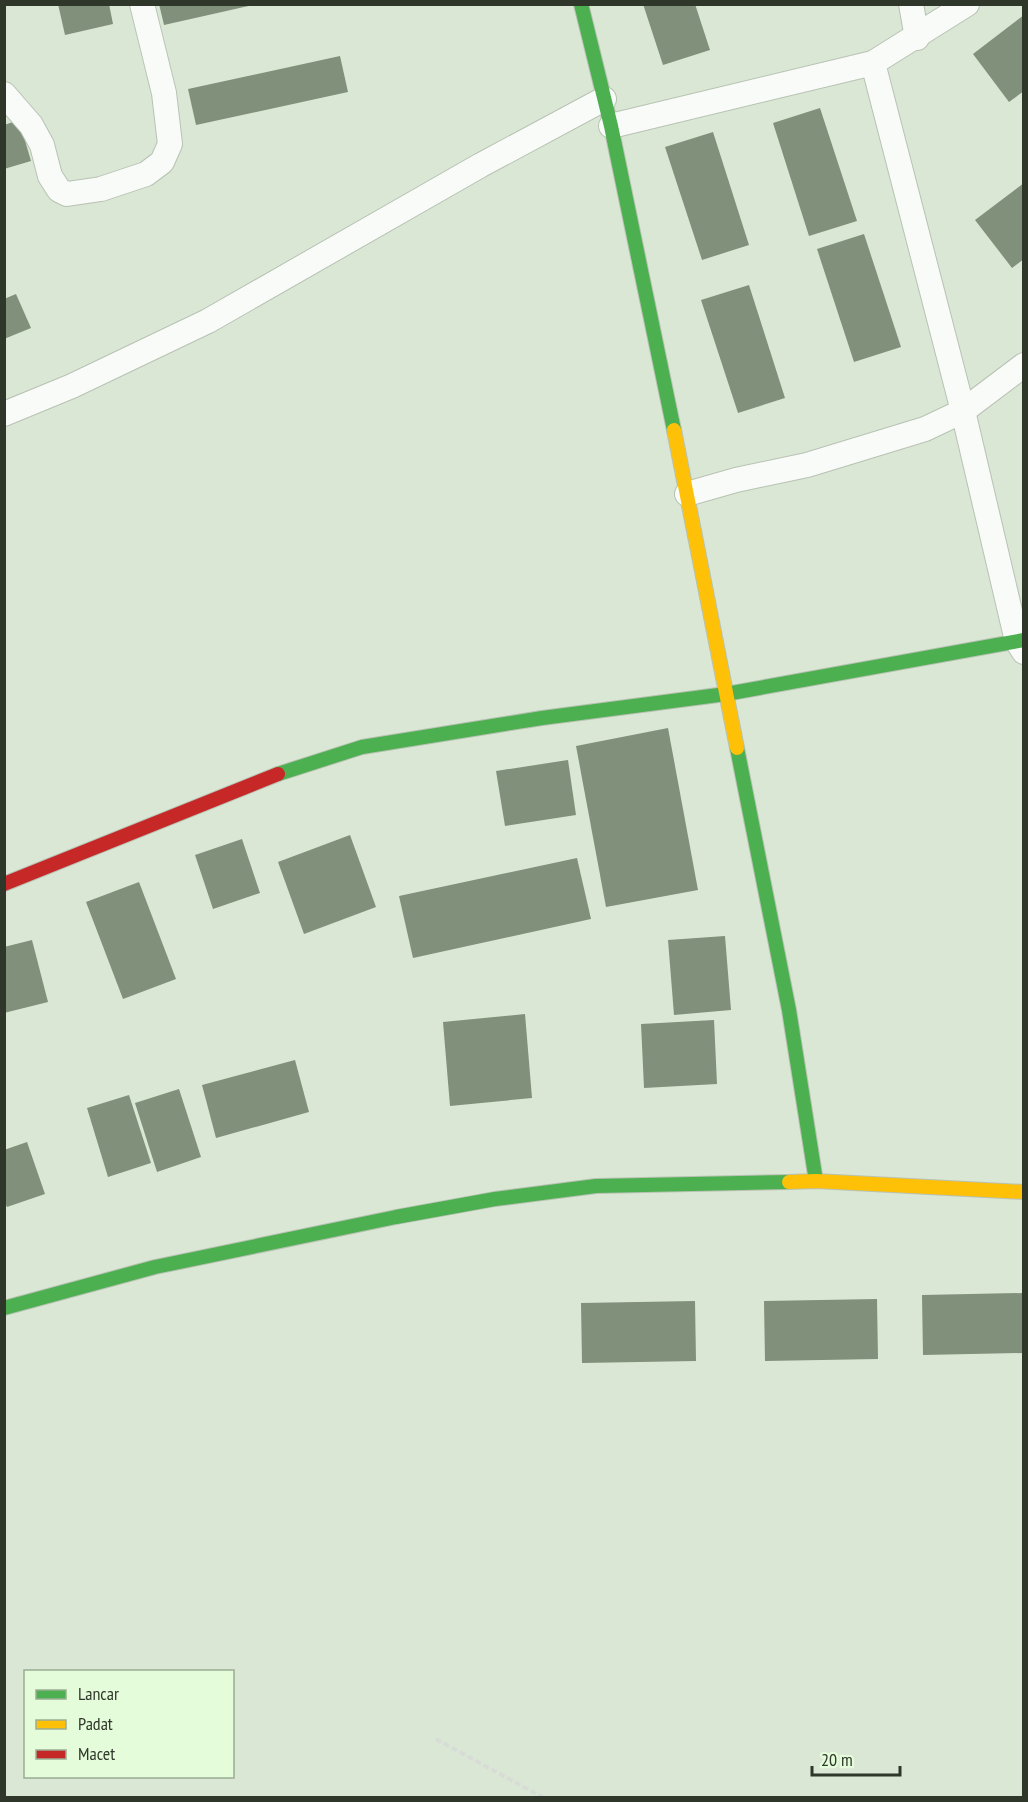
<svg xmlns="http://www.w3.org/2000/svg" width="1028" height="1802" viewBox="0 0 1028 1802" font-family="'PT Sans Narrow',sans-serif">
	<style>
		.building { fill: #81907a }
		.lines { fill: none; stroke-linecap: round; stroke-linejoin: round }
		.street-casing { stroke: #b8c2b3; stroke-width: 26 }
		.fast-casing { stroke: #b8c2b3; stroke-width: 16 }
		.slow-casing { stroke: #b8c2b3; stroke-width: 16 }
		.jam-casing { stroke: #b8c2b3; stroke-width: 16 }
		.path { stroke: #d8dcd7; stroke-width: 4; stroke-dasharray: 6 3; stroke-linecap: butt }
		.street { stroke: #f9fbf9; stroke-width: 24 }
		.fast { stroke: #4caf50; stroke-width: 14 }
		.slow { stroke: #ffc107; stroke-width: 14 }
		.jam { stroke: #c62828; stroke-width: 14 }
	</style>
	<rect width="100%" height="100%" fill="#dae7d5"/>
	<g class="building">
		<path d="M58,4H109L113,24L65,35Z"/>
		<path d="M159,4H253V5L164,25Z"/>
		<path d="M643,4H695L710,50L663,65Z"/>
		<path d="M1024,15V91L1009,102L973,54Z"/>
		<path d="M340,56L348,92L196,125L188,89Z"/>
		<path d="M820,108L857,221L809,236L773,123Z"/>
		<path d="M19,120L31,161L4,169V125Z"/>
		<path d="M713,132L749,245L702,260L665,147Z"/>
		<path d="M1024,183V259L1012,268L975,220Z"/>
		<path d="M864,234L901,347L854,362L817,249Z"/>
		<path d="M749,285L785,398L738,413L701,300Z"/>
		<path d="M16,294L31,328L4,339V299Z"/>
		<path d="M668,728L698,890L606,907L576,746Z"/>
		<path d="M568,760L576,815L505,826L496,771Z"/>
		<path d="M350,835L376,907L304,934L278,862Z"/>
		<path d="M242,839L260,893L213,909L195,855Z"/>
		<path d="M577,858L591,919L413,958L399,896Z"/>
		<path d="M139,882L176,979L123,999L86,902Z"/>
		<path d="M725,936L731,1010L674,1015L668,940Z"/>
		<path d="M32,940L48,1002L4,1013V947Z"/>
		<path d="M525,1014L532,1098L450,1106L443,1022Z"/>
		<path d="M714,1020L717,1084L644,1088L641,1024Z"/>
		<path d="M295,1060L309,1112L216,1138L202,1085Z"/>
		<path d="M179,1089L201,1157L157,1172L135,1103Z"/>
		<path d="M129,1095L151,1163L108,1177L87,1108Z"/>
		<path d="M27,1142L45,1194L7,1207L4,1201V1150Z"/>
		<path d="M1024,1293V1353L923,1355L922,1295Z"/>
		<path d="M877,1299L878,1359L765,1361L764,1301Z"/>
		<path d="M695,1301L696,1361L582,1363L581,1303Z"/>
	</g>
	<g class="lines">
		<g class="street-casing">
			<g id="street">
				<path d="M911,4L917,38"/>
				<path d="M873,63L963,411L1017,641L1024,652"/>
				<path d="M4,94L31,125L42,145L50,176L59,190L67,194L101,189L146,174L162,162L170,144L164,93L142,4"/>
				<path d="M611,126L873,63L967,4"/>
				<path d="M4,414L72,386L208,321L481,165L604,99"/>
				<path d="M687,494L736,480L807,465L925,429L963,411L1024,365"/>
			</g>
		</g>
		<g class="fast-casing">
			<g id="fast">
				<path d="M581,4L611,126L674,430"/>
				<path d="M737,748L789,1010L816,1181"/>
				<path d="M278,774L362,747L542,718L726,694L1024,640"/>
				<path d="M4,1308L155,1267L396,1217L495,1199L596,1186L789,1182"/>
			</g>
		</g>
		<g class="slow-casing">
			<g id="slow">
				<path d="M674,430L737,748"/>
				<path d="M789,1182L816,1181L1024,1192"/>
			</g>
		</g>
		<g class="jam-casing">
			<path id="jam" d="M4,884L278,774"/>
		</g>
		<path class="path" d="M436,1739L544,1798"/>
		<use href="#street" class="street"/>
		<use href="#fast" class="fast"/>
		<use href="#slow" class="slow"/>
		<use href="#jam" class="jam"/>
	</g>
	<rect width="1028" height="1802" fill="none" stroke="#2e372a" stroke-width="12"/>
	<rect x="24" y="1670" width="210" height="108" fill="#e4fcda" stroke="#9bad94" stroke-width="1.5"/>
	<rect x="36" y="1690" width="30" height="9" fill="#4caf50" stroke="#9bad94" stroke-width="1.5"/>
	<text x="78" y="1700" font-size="18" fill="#2e372a">Lancar</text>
	<rect x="36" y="1720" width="30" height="9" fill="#ffc107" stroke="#9bad94" stroke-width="1.5"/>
	<text x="78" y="1730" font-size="18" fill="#2e372a">Padat</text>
	<rect x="36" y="1750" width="30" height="9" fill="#c62828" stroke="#9bad94" stroke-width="1.5"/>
	<text x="78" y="1760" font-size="18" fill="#2e372a">Macet</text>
	<path d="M812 1766v9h88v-9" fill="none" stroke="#2e372a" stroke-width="3"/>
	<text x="821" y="1766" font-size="18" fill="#2e372a" stroke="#e4fcda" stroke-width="4.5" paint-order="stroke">20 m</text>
</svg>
